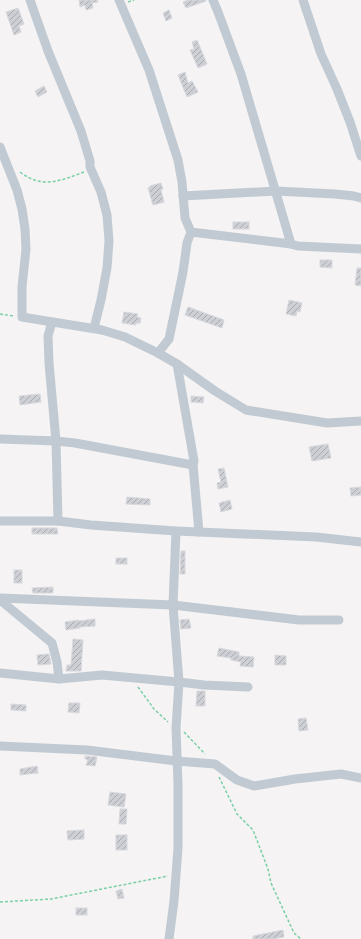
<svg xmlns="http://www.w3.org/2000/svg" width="361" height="939" viewBox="0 0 361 939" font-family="Jost,sans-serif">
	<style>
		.building { fill: url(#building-hatch); stroke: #d7d9de }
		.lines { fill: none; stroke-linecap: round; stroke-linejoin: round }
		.path { stroke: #7ad0a6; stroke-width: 1.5; stroke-dasharray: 3 2; stroke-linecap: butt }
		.minor { stroke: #c1cad2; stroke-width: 9 }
	</style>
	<defs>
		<pattern id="building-hatch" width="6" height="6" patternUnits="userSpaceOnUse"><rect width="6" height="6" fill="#cdcfd5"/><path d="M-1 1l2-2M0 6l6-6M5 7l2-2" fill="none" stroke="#a8abb0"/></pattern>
	</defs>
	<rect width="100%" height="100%" fill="#f5f3f3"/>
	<g class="building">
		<path d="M79,0H97L98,2L92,3L93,8L86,10L85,5L80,7Z"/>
		<path d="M188,0H206V1L186,8L183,2Z"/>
		<path d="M18,8L24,24L19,26L21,32L14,35L6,12Z"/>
		<path d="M169,10L172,18L166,21L163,13Z"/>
		<path d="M197,40L207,64L198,68L190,50L194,49L192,42Z"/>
		<path d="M185,72L188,83L192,81L198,92L187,97L178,75Z"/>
		<path d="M44,86L47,92L38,97L35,91Z"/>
		<path d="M161,183L163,189L161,190L164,202L153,205L148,188L150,187V186Z"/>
		<rect x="233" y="222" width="16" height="7"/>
		<path d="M320,260H332V268L320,267Z"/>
		<path d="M357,268H361V286L355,285Z"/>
		<path d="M289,300L302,303L300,312L297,311L296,316L286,314Z"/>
		<path d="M188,307L224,320L222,328L185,315Z"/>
		<path d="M124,312L138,314L137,317L141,318L140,323H136V325L122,323Z"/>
		<path d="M40,394L41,402L20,405L19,396Z"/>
		<path d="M191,396L204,397L203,403L191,402Z"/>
		<path d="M328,444L331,458L312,461L309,447Z"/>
		<path d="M224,468L228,487L218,489L217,483L221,482L218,469Z"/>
		<path d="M361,487V495L351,496L350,488Z"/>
		<path d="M127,497L150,499V505L126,504Z"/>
		<path d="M230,500L232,509L221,512L219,503Z"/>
		<path d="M32,528H57L58,534H32Z"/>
		<path d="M181,551H185V574H180Z"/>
		<rect x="116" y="558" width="11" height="6"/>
		<rect x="14" y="570" width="8" height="13"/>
		<path d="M53,587V593H33L32,588Z"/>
		<path d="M95,619V626L80,627V628L66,630L65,622L79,620V621Z"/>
		<path d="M189,619L191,628L181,629L180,620Z"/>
		<path d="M73,639L83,640L81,671H66L67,665H71Z"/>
		<path d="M219,648L239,652V656L254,657L253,667L240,666L241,662L231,660V658L217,656Z"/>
		<path d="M49,654L51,664L38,665L37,655Z"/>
		<path d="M275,655L286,656V665H275Z"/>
		<path d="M197,691H205V706H196Z"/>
		<path d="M69,703H80L79,713L68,712Z"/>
		<path d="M11,704L26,705V711L11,710Z"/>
		<path d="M306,718L308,730L299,731L298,719Z"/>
		<path d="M85,756L97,757L95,766L86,765L88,760L85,759Z"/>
		<path d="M37,766L38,773L20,775V769Z"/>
		<path d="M110,792L126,794L124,807L108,805Z"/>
		<path d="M120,809H127L126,824H119Z"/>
		<path d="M84,830V839L68,840L67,831Z"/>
		<rect x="116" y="835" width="11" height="15"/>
		<path d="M122,889L124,898L118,899L116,891Z"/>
		<rect x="76" y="908" width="11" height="7"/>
		<path d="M283,930L284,937L273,939H253V936Z"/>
	</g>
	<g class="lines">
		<g class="path">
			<path d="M128,2L134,0"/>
			<path d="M20,172C42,189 60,181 84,172"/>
			<path d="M0,314L14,316"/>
			<path d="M138,687L154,709L168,722"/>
			<path d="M184,732L205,754"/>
			<path d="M219,777L237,814L253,830L268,869L271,883L294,933L301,939"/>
			<path d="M0,902L51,899L168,876"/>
		</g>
		<g class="minor">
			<path d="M30,0L48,51L81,131L90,161V167L101,192L107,215L109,241L107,268L101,300L94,328"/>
			<path d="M119,0L149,70L178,160L182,182L185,218L191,232L291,244"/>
			<path d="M213,0L218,12L241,74L291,244L298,246L361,249"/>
			<path d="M303,0L321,54L337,89L350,122L361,156"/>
			<path d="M0,147L17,190L22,209L25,229L26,249L22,287V317L102,330L125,337L158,353L177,364L215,391L246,410L327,423L361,421"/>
			<path d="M183,196L276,191L335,194L354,196L361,198"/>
			<path d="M52,322L48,336L49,363L56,441L58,521"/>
			<path d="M158,353L169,339L183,272L187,243L191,232"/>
			<path d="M0,439L56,441L75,443L193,465L194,461L177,364"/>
			<path d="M193,465L199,532"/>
			<path d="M0,521H58L91,525L176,531L316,537L361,542"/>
			<path d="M0,598L173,605L299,620H339"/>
			<path d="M0,600L52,643L57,662L59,679L0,673"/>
			<path d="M59,679L102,675L179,682L204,685L248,687"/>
			<path d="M0,746L87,750L176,761L215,764L237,780L254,786L295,779L341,774L361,778"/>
			<path d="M169,939L174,901L178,848V784L176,728L179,682L173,605L176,531"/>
		</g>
	</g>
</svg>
